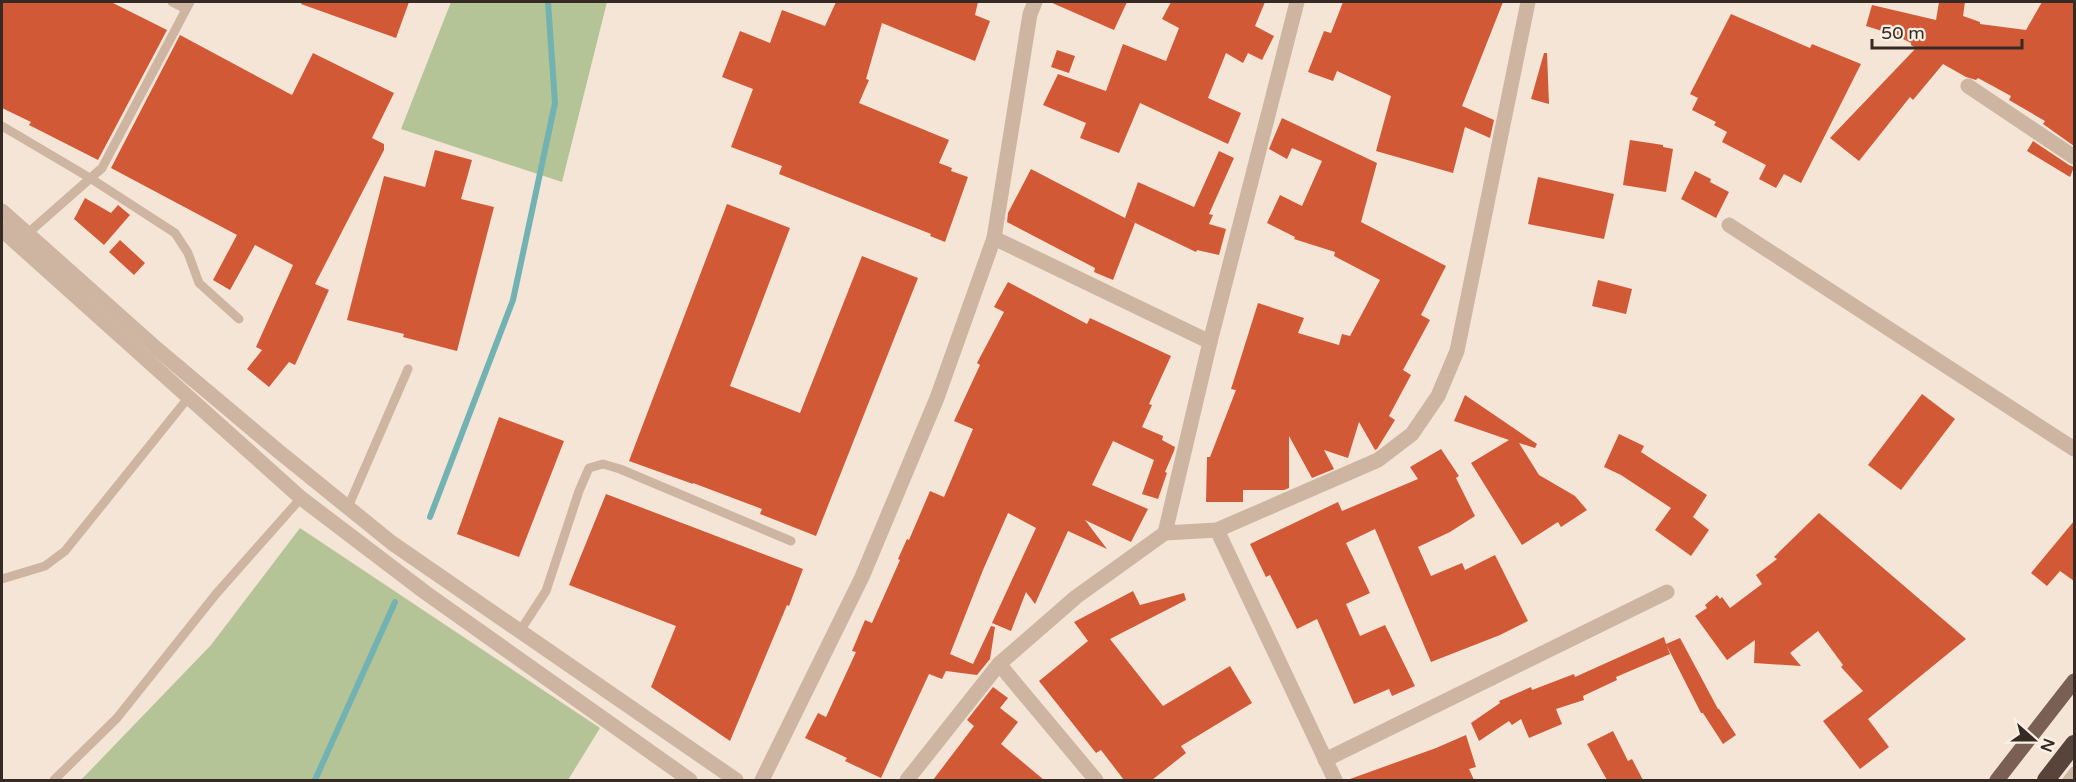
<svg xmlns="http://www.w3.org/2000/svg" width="2076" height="782" viewBox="0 0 2076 782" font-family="'Varela Round',sans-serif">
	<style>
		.green { fill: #b5c496 }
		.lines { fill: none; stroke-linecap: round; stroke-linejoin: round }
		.stream { stroke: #73b2b3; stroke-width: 6 }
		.building { fill: #d25936 }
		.service { stroke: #cdb5a2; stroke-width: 9 }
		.minor { stroke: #cdb5a2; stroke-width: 15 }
		.tertiary { stroke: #cdb5a2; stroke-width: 15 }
		.primary { stroke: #7a6054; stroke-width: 15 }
		.motorway { stroke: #58443b; stroke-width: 18 }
	</style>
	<rect width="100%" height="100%" fill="#f4e5d7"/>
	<g class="green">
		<path d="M451,2H607L562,182L401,129Z"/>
		<path d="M300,528L600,728L568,780H81L211,645Z"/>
	</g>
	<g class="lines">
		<g class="stream">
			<path d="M430,517L513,300L555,103L548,2"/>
			<path d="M315,780L395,602"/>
		</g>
	</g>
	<g class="building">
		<path d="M2,2H111L167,30L98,160L29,125L31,122L2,108Z"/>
		<path d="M302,2H409L396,38L301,4Z"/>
		<path d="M836,2H978L975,15L990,21L975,61L882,23L866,79L869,80L859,103L949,140L939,163L952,168L951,171L968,177L945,242L930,236L931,234L779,174L782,166L731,147L753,89L722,77L740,31L770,43L782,10L825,26Z"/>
		<path d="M1050,2H1127L1114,30Z"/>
		<path d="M1171,2H1265L1255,26L1274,36L1262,60L1248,53L1243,63L1226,53L1208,98L1241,113L1228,144L1140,103L1119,153L1080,138L1086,123L1043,105L1058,74L1106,91L1123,44L1166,61L1179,28L1162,19Z"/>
		<path d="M1343,2H1503L1462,106L1494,120L1490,138L1465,127L1453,173L1376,151L1391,96L1337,71L1333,81L1308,72L1324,31L1331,33Z"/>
		<path d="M1939,2H1965L1963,16L1980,22V24L2026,30L2042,2H2074V146L2043,124L2045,121L2009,100L2011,96L1978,78L1976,80L1966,77L1943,64L1913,100L1910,97L1859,161L1830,138L1916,48L1911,45V43L1895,35L1866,26L1872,5L1936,20Z"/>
		<path d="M1731,14L1810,48L1812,44L1861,64L1801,183L1784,174L1776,188L1759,179L1766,165L1722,142L1727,132L1714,125L1716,122L1692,110L1698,98L1690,94Z"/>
		<path d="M180,35L292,95L313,53L394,93L372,138L384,144V150L315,284L329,290L295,365L289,362L269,387L247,369L262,350L256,347L293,265L255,245L230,290L213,280L237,235L111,168Z"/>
		<path d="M1057,50L1075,56L1069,73L1051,67Z"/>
		<path d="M1544,53H1547L1549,104L1531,99Z"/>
		<path d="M1282,118L1377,163L1361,222L1446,266L1421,315L1430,320L1403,370L1411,375L1389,416L1395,420L1377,449L1375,450L1359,422L1348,458L1324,450L1334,469L1312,478L1289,436V488L1284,490H1243V502H1206L1207,457H1210L1236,390L1231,389L1258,303L1304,318L1298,333L1339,345L1342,334L1350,336L1380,280L1334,256L1335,252L1294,239L1295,237L1267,223L1280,195L1302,206L1322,161L1292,148L1287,159L1269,149Z"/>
		<path d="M1630,140L1663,145V147L1673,149L1666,192L1623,185Z"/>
		<path d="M2033,141L2069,165L2074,167L2070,177L2027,151Z"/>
		<path d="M435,150L472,160L461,199L494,207L457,351L403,337L404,334L347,320L384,176L425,187Z"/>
		<path d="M1219,151L1234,158L1209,214L1213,215L1209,224L1226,229L1219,255L1197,250L1196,252L1127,219L1135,223L1113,280L1094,272L1095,268L1007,222L1008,213L1031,169L1125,218L1138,182L1194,207Z"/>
		<path d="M1695,171L1711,179L1710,182L1729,192L1716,218L1681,199Z"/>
		<path d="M1538,177L1614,194L1604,239L1528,224Z"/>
		<path d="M85,198L111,213L118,205L130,215L104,245L74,219Z"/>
		<path d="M727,204L790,228L730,386L800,413L862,256L918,278L816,536L760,514L762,509L693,483V484L629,461Z"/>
		<path d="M120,240L145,263L134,275L109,252Z"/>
		<path d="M1598,280L1632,289L1626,314L1592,306Z"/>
		<path d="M1008,282L1087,324L1090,318L1171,356L1149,404L1152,405L1142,427L1163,436L1162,440L1175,447L1174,451L1165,472L1167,473L1158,499L1142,494L1154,460L1113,441L1092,485L1148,509L1131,542L1085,520L1107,549L1068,531L1035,604L1026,592L1011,631L992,623L1036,528L1008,513L983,570L950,654L973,664L991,626L995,627L990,659L977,675L946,671L942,679L929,674L881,778L845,761L847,758L805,738L818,713L826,717L856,652L852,651L865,620L872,623L900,560L898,559L907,539L909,540L930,491L944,497L973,429L954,421L980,365L977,363L1004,312L994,307Z"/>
		<path d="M1922,394L1955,419L1901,490L1868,465Z"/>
		<path d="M1465,395L1537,444L1535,448L1519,443L1539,475L1575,496L1587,510L1561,527L1558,522L1522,545L1471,463L1509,440L1454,421Z"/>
		<path d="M499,417L564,441L519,557L457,534Z"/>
		<path d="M1619,434L1644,446L1641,452L1707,495L1693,517L1709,530L1691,556L1655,530L1671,508L1621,475L1604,467Z"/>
		<path d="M1441,449L1459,476L1456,478L1475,516L1450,532L1418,547L1431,576L1462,563L1465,570L1495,555L1528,621L1500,635L1431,662L1375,529L1346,543L1370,593L1346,604L1360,636L1385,625L1415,686L1392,696L1389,689L1354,704L1317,619L1297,629L1270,575L1266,577L1250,544L1338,502L1342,511L1418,479L1410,467Z"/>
		<path d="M606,494L803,569L789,606L787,605L730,741L651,687L676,626L569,585Z"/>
		<path d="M1819,513L1966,639L1868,719L1889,747L1860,769L1823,721L1863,691L1841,667L1843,665L1818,631L1790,653L1801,666L1754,663L1755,640L1727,660L1695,616L1707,608L1705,605L1717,595L1720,599L1722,597L1730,608L1762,584L1756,575L1777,559L1774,557Z"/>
		<path d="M2074,521V581L2060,571L2047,586L2031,573Z"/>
		<path d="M1133,591L1140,605L1184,593L1186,600L1110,639L1163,706L1230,666L1252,703L1181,746L1186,753L1152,780H1124L1101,750L1096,753L1039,681L1088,641L1074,622Z"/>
		<path d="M1664,637L1666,644L1680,638L1718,709H1719L1736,735L1723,744L1703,713H1701L1667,646L1670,654L1616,677L1617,680L1583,696L1584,700L1556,709L1562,724L1529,738L1521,719L1512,725L1509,721L1479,741L1471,723L1500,703L1499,701L1531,687L1532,690L1574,674L1575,677Z"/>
		<path d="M993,687L1008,698L1000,708L1018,722L1001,744L1044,780H933L974,726L967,720Z"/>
		<path d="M1613,731L1628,761L1632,759L1643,780H1607L1587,744Z"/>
		<path d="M1466,735L1476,767L1469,769L1474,780H1351L1350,779L1436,748Z"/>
	</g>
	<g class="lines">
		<g class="service">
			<path d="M172,2L186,9"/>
			<path d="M2,126L90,178L175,233L188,253L199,283L239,319"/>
			<path d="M27,234L102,168L190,2"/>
			<path d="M348,507L408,369"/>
			<path d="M2,579L45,566L65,551L188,398"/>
			<path d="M520,631L546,591L579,491L589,468L603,464L620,469L791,541"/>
			<path d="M54,780L117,718L216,594L301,498"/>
			<path d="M2067,780L2074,771"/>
		</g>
		<g class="minor">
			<path d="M1968,86L2074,157"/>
			<path d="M1729,225L2074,449"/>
			<path d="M994,238L1210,342"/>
			<path d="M1217,530L1335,780"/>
			<path d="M1165,533L1210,342L1297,2"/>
			<path d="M999,664L1096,780"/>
			<path d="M1325,760L1667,592"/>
			<path d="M762,780L862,577L937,398L994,238L1030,14L1035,2"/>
			<path d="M907,780L999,664L1076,597L1165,533L1217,530L1378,460L1412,434L1438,396L1457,351L1528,2"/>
		</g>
		<g class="tertiary">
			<path d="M2,211L157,349L277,450L392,543L736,780"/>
			<path d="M2,230L301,498L426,593L690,780"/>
		</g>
		<path class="primary" d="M1997,780L2074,681"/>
		<path class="motorway" d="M2046,780L2074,744"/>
	</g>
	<rect width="2076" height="782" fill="none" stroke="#362a25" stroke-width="6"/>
	<g transform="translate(2034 740) rotate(111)" stroke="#fbf0e4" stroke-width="4.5" paint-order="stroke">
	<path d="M0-4.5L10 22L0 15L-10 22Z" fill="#362a25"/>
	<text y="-9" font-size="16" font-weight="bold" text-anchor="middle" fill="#362a25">N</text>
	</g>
	<path d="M1872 39v9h150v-9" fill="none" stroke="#362a25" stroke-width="3"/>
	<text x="1881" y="39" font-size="18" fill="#362a25" stroke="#fbf0e4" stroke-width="4.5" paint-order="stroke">50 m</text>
</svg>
